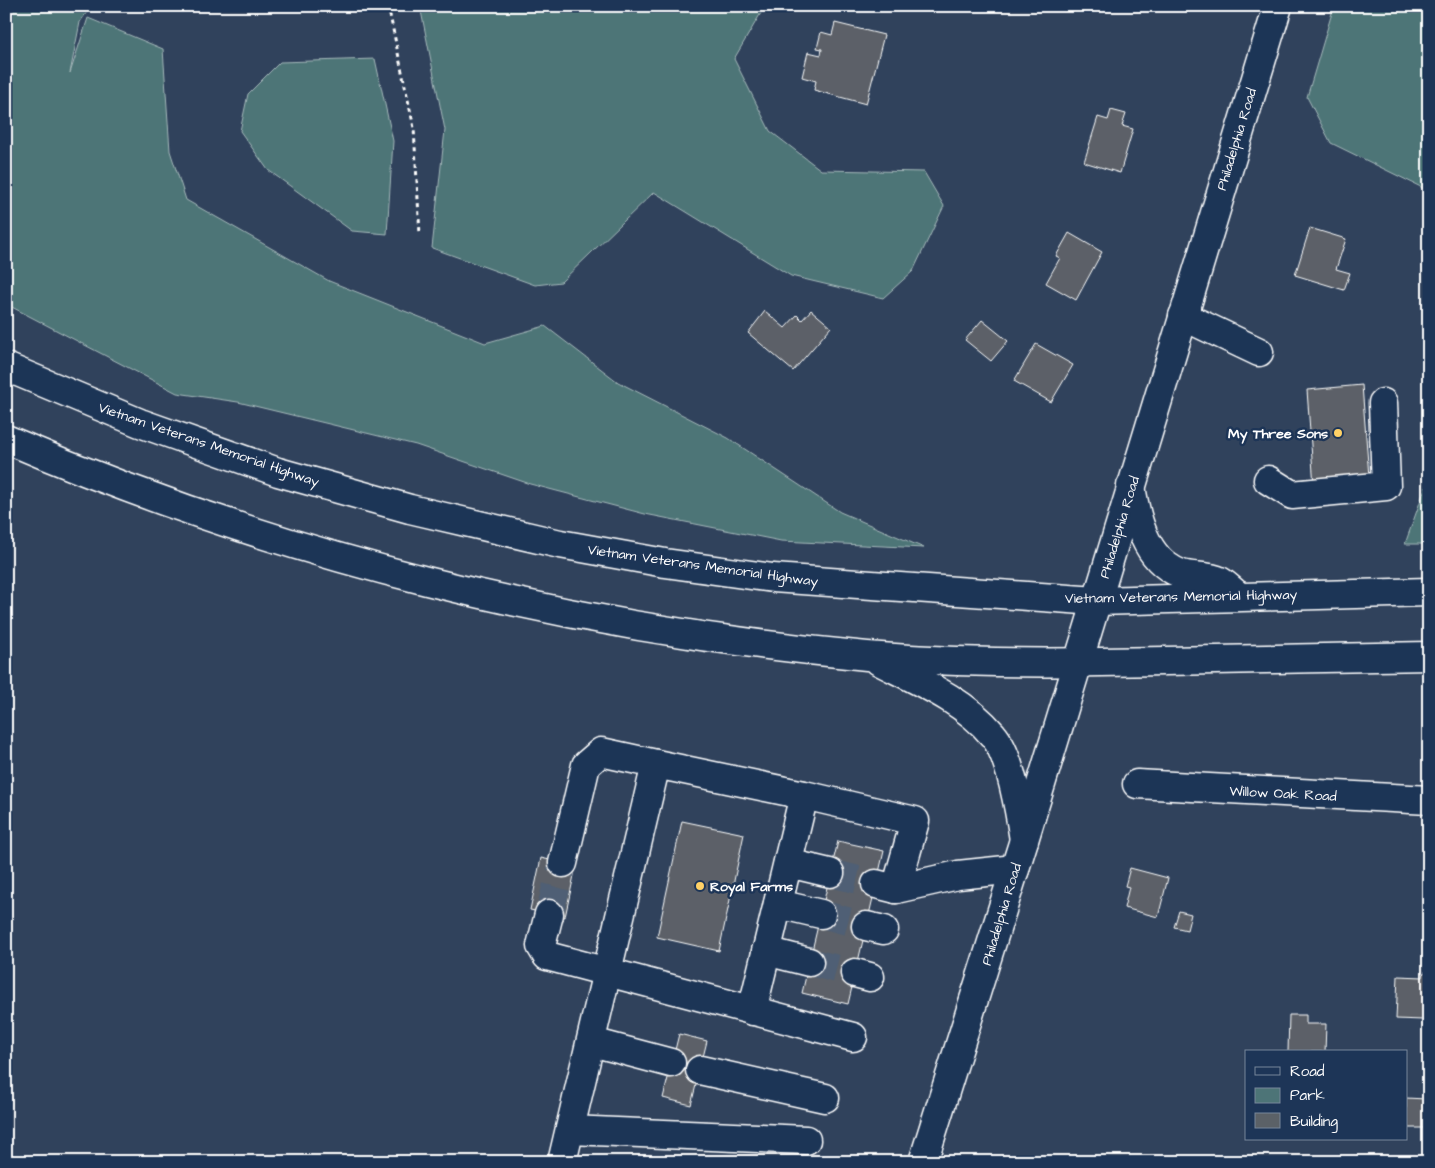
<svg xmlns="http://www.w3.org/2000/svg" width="1435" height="1168" viewBox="0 0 1435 1168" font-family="'Architects Daughter',sans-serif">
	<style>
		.green { fill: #4d7477; stroke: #a6babb }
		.building { fill: #5b6167; stroke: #fff }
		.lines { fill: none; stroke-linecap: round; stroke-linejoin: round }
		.minor-tunnel { stroke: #4f5e74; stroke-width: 28; stroke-dasharray: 28 14; stroke-linecap: butt }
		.minor-casing { stroke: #fff; stroke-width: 31 }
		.major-casing { stroke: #fff; stroke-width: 31 }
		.highway-casing { stroke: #fff; stroke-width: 31 }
		.path { stroke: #fff; stroke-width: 3; stroke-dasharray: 4 4; stroke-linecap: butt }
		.minor { stroke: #1d3557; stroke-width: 28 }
		.major { stroke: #1d3557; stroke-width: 28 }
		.highway { stroke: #1d3557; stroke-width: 28 }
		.poi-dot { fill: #ffd166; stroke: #1d3557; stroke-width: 2 }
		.labels { text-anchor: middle; stroke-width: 5; stroke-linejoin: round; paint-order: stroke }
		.street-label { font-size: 14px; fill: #fff; stroke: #1d3557 }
		.poi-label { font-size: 14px; font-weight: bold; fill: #fff; stroke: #1d3557; text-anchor: end }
	</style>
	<rect width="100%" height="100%" fill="#30425c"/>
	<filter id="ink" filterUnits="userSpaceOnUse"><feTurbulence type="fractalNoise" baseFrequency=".02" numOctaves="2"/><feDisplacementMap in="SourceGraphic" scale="10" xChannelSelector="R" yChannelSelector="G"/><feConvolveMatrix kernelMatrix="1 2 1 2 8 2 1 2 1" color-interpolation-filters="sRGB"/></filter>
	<g filter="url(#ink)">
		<g class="green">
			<path d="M6,6H91L80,22L70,73L88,18L163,49L170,151L186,200L329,281L485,343L545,326L618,382L728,438L840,512L924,548L781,541L645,514L530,484L416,445L238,402L177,393L6,304Z"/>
			<path d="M299,6H355L312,10Z"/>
			<path d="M420,6H765L734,59L770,131L821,170L924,172L944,206L913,271L883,298L791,276L654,192L561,282L535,285L432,248L445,130Z"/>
			<path d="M1334,6H1429V191L1331,143L1307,97Z"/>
			<path d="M375,59L393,141L387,234L352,231L268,170L240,131L248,94L280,62Z"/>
			<path d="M1429,477V544H1405Z"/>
		</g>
		<g class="building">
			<path d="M835,23L884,35L866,104L814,90L816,81L802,77L808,52L821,55L822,49L817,48L821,32L832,35Z"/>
			<path d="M1111,110L1126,114L1122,126L1133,129L1120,173L1084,162L1098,117L1108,120Z"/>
			<path d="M1310,228L1346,239L1336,269L1350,273L1344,290L1295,275Z"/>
			<path d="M1069,233L1102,252L1076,300L1046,283L1060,258L1056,256Z"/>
			<path d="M811,310L831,327L793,371L748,333L765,311L785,328L797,315L802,320Z"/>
			<path d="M982,320L1008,341L991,361L965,340Z"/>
			<path d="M1036,344L1073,365L1051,402L1014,381Z"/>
			<path d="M1362,385L1369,477L1314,486L1307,390Z"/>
			<path d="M682,821L744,834L719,951L657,937Z"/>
			<path d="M838,841L884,851L848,1004L802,993Z"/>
			<path d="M541,858L576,866L565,917L530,910Z"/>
			<path d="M1130,868L1168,878L1158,917L1124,908L1129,887L1125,886Z"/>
			<path d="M1179,911L1191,914L1187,930L1174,927Z"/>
			<path d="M1424,972L1429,973V1013H1424L1423,1020L1396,1019L1398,976L1423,977Z"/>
			<path d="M1289,1015H1306V1024H1326L1325,1052H1288Z"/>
			<path d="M679,1034L707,1041L691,1105L663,1098Z"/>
			<path d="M1406,1098L1426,1099V1128H1406Z"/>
		</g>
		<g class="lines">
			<g class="minor-tunnel">
				<path d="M830,873L876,884"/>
				<path d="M549,914L563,863"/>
				<path d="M821,914L866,926"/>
				<path d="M809,962L855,973"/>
			</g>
			<g class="minor-casing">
				<g id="minor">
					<path d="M1183,316L1259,352"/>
					<path d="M1268,480L1292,495L1386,486L1383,403"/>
					<path d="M1137,784L1429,800"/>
					<path d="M563,863L586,765L601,752L656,764"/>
					<path d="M788,863L830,873"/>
					<path d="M876,884L896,889L958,875L1015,869"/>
					<path d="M778,904L821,914"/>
					<path d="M549,914L541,946L547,956L853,1037"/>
					<path d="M866,926L884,930"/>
					<path d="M766,951L809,962"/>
					<path d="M855,973L870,977"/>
					<path d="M752,1011L804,795"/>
					<path d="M592,1042L671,1063"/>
					<path d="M700,1070L825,1098"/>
					<path d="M570,1130L806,1140"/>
					<path d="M562,1162L656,764L804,795L915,821L896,889"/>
				</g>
			</g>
			<g class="major-casing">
				<path id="major" d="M923,1162L1024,840L1278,6"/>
			</g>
			<g class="highway-casing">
				<g id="highway">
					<path d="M6,367L140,423L278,472L410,509L560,544L665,563L773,578L1097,601L1429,592"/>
					<path d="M6,439C279,556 571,629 867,656C966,664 1066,663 1166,661C1254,659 1341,658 1429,656"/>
					<path d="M1131,486C1136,518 1145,559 1179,573C1191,578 1208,575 1220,581C1225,584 1230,589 1235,593"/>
					<path d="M879,661C918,681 964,700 993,735C1011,755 1020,814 1024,840"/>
				</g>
			</g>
			<path class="path" d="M388,6L414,128L420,235"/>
			<use href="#minor" class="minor"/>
			<use href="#major" class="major"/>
			<use href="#highway" class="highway"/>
		</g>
	</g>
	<g class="poi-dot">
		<circle cx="1338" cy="433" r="5"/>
		<circle cx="700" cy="886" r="5"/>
	</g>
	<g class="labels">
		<g class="street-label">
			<text transform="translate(1236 139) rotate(-73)" y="5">Philadelphia Road</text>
			<text transform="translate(209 444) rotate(19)" y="5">Vietnam Veterans Memorial Highway</text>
			<text transform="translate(1119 527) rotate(-73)" y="5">Philadelphia Road</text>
			<text transform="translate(703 565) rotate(8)" y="5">Vietnam Veterans Memorial Highway</text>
			<text transform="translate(1181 596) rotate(-1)" y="5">Vietnam Veterans Memorial Highway</text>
			<text transform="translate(1283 793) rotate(3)" y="5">Willow Oak Road</text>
			<text transform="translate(1001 914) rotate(-73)" y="5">Philadelphia Road</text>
		</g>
		<g class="poi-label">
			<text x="1328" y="438">My Three Sons</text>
			<text x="710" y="891" text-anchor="start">Royal Farms</text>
		</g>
	</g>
	<rect width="1435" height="1168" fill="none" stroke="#1d3557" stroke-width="25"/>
	<rect x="12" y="12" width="1410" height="1143" fill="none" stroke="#fff" stroke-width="2" filter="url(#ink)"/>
	<rect x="1245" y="1050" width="162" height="90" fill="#1d3557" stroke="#77869a"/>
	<rect x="1255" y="1067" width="25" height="8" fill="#1d3557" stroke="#77869a"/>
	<text x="1290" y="1076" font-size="15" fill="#ffffff">Road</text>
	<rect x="1255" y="1088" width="25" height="15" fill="#4d7477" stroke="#77869a"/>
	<text x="1290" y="1100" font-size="15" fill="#ffffff">Park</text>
	<rect x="1255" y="1113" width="25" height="15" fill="#5b6167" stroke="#77869a"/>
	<text x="1290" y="1126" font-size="15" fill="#ffffff">Building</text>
</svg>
